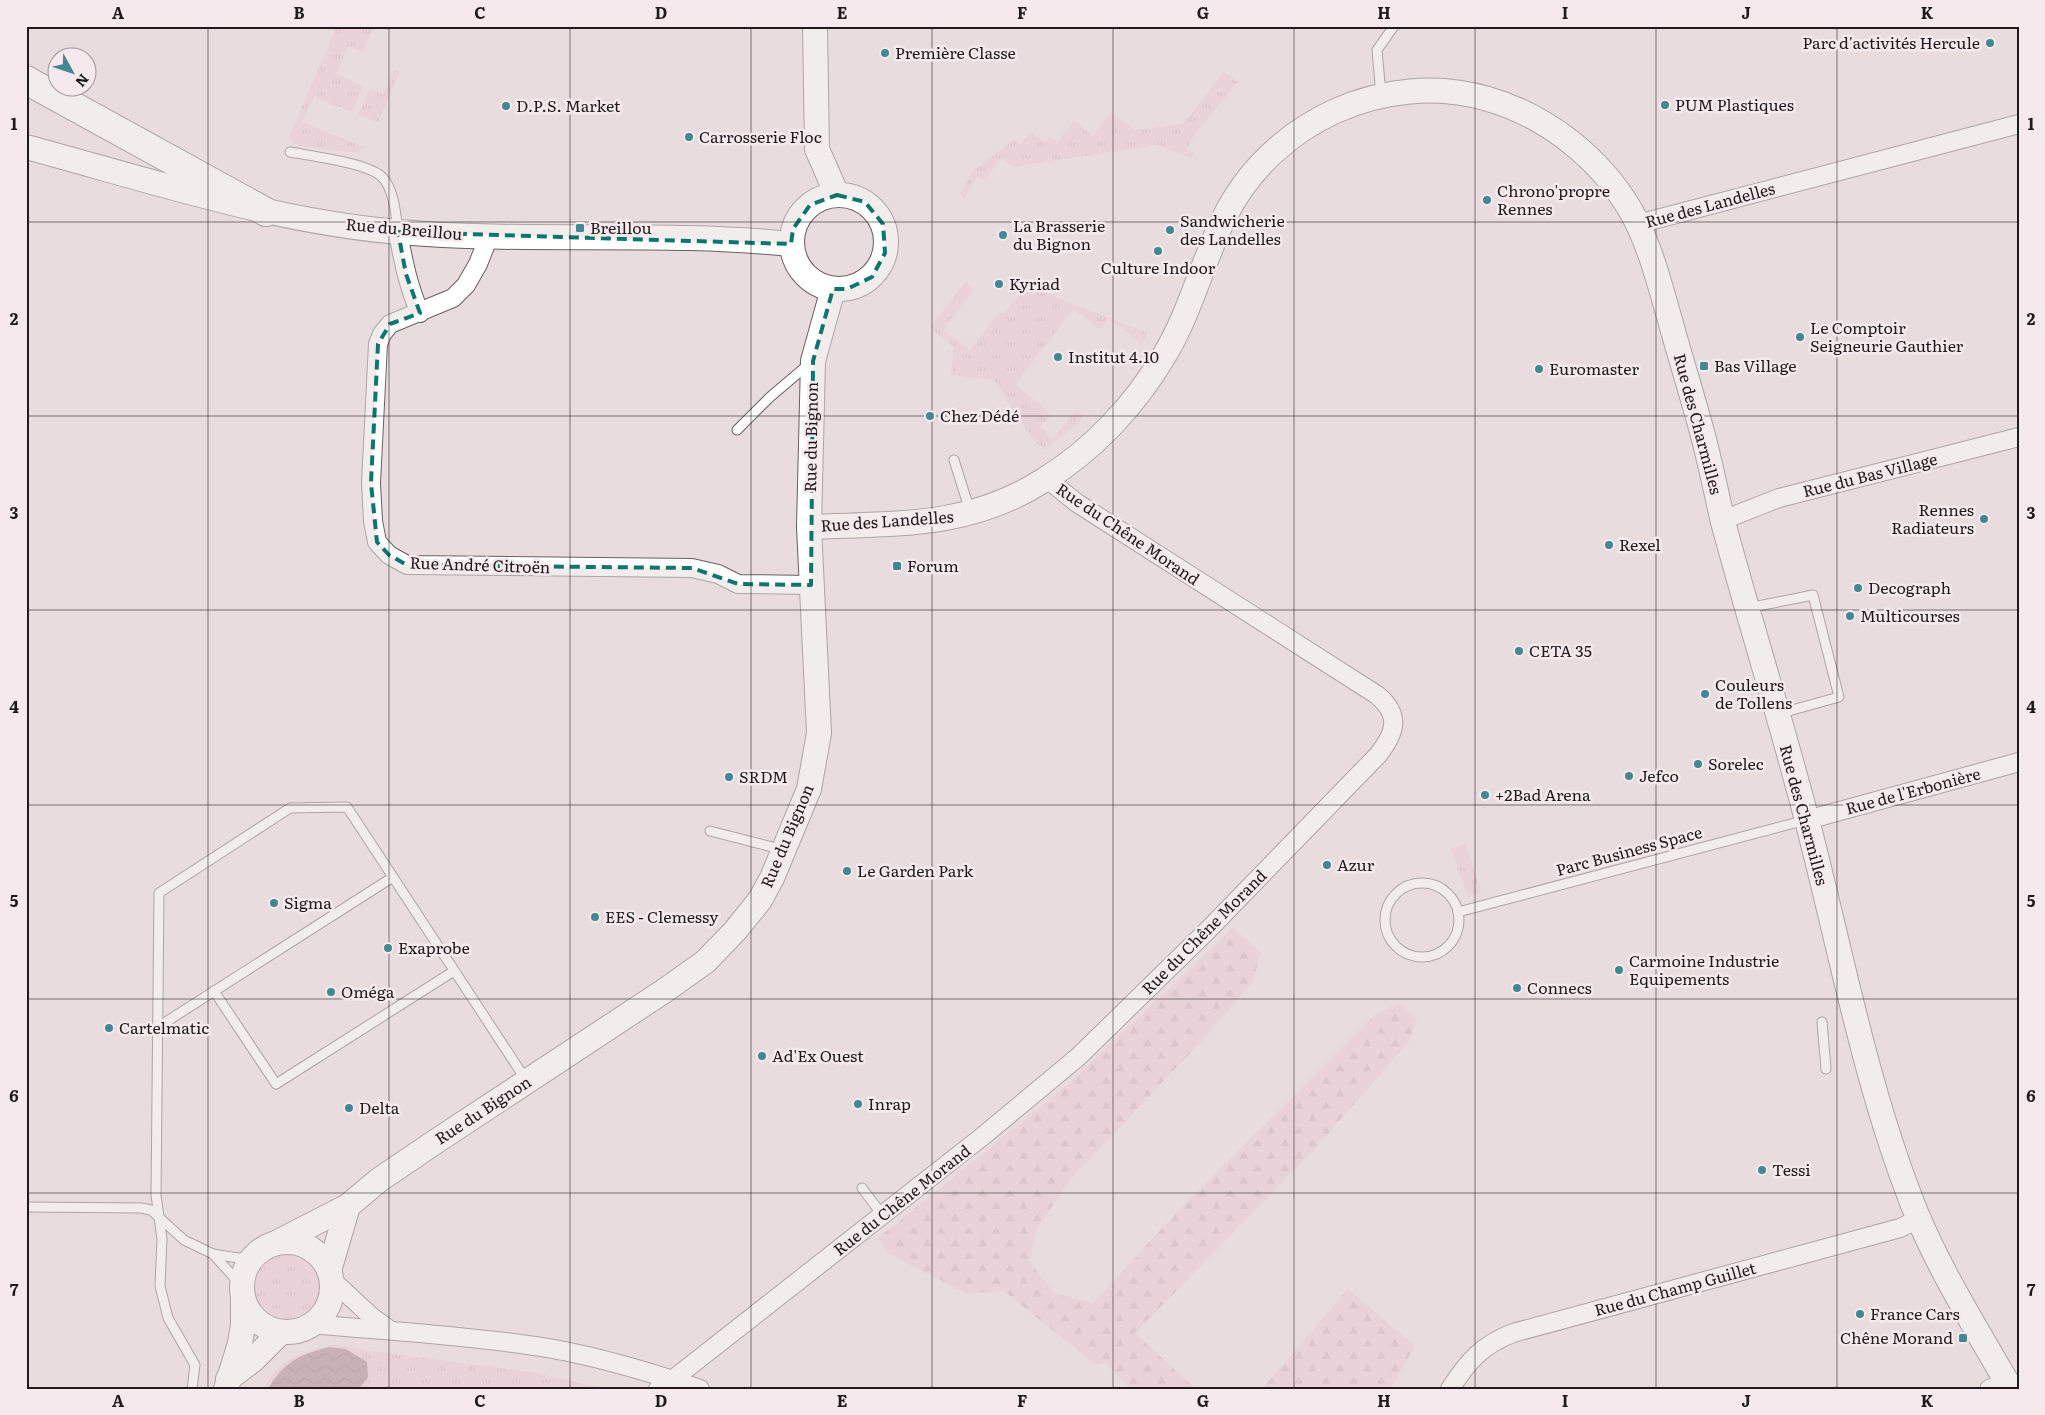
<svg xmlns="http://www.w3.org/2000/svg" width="2045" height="1415" viewBox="0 0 2045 1415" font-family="Literata,serif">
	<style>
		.grass { fill: url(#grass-tufts) }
		.forest { fill: url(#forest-firs) }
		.water { fill: url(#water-waves) }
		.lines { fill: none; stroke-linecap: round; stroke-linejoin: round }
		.lane-casing { stroke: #6a5f63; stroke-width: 11 }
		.street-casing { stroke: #6a5f63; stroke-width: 20 }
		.secondary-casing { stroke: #6a5f63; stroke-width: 26 }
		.highway-casing { stroke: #6a5f63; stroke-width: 30 }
		.lane { stroke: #fff; stroke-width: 9 }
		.street { stroke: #fff; stroke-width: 18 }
		.secondary { stroke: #fff; stroke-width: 24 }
		.highway { stroke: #fff; stroke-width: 28 }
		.marked { fill: none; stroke: #0f766e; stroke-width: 4; stroke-dasharray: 10 6; stroke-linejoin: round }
		.grid { fill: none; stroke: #1f1b1c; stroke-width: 1; stroke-opacity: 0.55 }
		.poi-dot { fill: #428892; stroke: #f5e9ed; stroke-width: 2 }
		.labels { text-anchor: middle; stroke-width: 5; stroke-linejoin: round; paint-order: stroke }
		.poi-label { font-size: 16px; fill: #1f1b1c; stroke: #f5e9ed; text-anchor: start }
		.street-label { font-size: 16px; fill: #1f1b1c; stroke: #f5e9ed }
		.neatline { fill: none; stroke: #1f1b1c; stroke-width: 2 }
		.grid-label { font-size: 16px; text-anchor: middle; font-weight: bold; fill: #1f1b1c }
	</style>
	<defs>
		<pattern id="grass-tufts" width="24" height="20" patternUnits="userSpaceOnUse" patternTransform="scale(1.25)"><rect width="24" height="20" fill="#ebc6d2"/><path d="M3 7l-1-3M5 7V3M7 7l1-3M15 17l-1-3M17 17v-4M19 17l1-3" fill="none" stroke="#c9aab4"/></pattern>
		<pattern id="forest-firs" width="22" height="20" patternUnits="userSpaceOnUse" patternTransform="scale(1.25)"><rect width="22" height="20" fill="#ebc6d2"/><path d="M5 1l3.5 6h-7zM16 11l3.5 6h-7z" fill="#c9aab4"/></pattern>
		<pattern id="water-waves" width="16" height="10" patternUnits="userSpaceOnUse" patternTransform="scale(1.25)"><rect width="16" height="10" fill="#a47c89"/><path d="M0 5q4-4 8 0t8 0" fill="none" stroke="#85656f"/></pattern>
	</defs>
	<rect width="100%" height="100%" fill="#e8dcdf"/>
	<g class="grass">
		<path d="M337,26H374L363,52L348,46L336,74L363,86L352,112L314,97L302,122L364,147L357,153L300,146L295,144L289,137Z"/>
		<path d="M394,70L399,72L379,121L377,122L358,115L370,89L384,94Z"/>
		<path d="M1224,72L1238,82L1191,140L1187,148L1194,154L1191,158L1157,145L1013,167L1002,158L984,180L978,177L968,190L965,200L960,193L974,170L1014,140L1021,144L1031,132L1045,143L1050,137L1057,142L1074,121L1093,136L1111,112L1135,130L1183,124Z"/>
		<path d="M965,282L974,290L943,330L970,350L999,312L1004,314L1029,282L1057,298L1148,333L1142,344L1109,319L1099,329L1073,309L1015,385L1041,405L1051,416L1040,427L1053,439L1076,411L1082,414V419L1077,424L1044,450L1031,437L994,380L951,375L954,347L930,328Z"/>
		<path d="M1466,844L1481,893L1468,897L1451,849Z"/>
		<circle cx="287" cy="1288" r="33"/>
		<path d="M333,1344L364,1350L531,1372L606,1389H264C280,1355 300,1355 333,1344Z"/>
	</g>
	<g class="forest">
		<path d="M1233,928L1261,953L1253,981L1208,1034L1071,1179L1036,1230L1030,1262L1054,1293L1093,1303L1180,1209L1375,1015L1399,1003L1417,1019L1409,1041L1355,1103L1311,1153L1135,1333L1196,1389H1131L1105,1363L1096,1365L1004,1291L967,1294L888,1253L878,1238L1065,1087Z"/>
		<path d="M1348,1289L1415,1346L1390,1389H1262Z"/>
	</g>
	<path class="water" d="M329,1347L346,1349L367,1362L368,1377L359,1389H268C283,1362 301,1354 329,1347Z"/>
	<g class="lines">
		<g class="lane-casing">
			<g id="lane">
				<path d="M1381,95L1377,50L1394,26"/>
				<path d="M290,152C311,156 368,163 382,177C394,189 396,215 398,231"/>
				<path d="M737,430L770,397L809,364"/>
				<path d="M954,460L970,511"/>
				<path d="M1748,608L1813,595L1839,697L1778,714"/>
				<path d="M710,831L784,850"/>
				<circle cx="1422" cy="920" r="37"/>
				<path d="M1458,912L1806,820"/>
				<path d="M214,991L276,1084L454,971"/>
				<path d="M1822,1022L1826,1069"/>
				<path d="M158,1027L393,877"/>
				<path d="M862,1188L883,1216"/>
				<path d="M26,1207L141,1208L151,1210L184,1240L213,1254"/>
				<path d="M241,1285L213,1254L238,1258L252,1257"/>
				<path d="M192,1389L195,1365L168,1318L160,1286L162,1239L156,1195L159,893L290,808L347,807L526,1080"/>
			</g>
		</g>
		<g class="street-casing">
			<g id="street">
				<path d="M1638,224L2019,124"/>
				<path d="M398,232C403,260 408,286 420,313"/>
				<path d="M489,236L478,264L466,285L453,298L390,324L382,334L378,344L371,483L373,521L377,542L389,555L407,565L692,568L718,574L738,584L811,585"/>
				<path d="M1723,520L1779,498L2019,437"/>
				<path d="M1807,820L2019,762"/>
				<path d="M332,1280L372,1317L390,1330"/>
				<path d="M312,1324C387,1331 461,1335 535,1346C590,1354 647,1371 700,1389"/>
				<path d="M658,1389L672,1380L983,1136L1078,1057L1208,930L1378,755C1396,732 1401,715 1377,695L1077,503L1047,479"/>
				<path d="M1450,1389C1468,1361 1482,1345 1513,1333L1900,1228L1919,1219"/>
				<path d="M1989,1389L2007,1382"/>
			</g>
		</g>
		<g class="secondary-casing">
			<g id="secondary">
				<path d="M815,26L817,149L837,195"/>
				<path d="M26,147C149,180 271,221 398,232C529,243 661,231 791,244"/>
				<circle cx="839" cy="242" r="47"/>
				<path d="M809,527C894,523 968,529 1044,480C1093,450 1135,405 1164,356C1190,313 1202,263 1224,218C1271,122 1385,69 1488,99C1547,116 1600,158 1631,211C1650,245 1659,282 1670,320C1680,357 1692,394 1702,432C1710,461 1716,492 1723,522C1750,623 1782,723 1808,824C1842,955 1866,1089 1917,1215C1943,1276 1978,1332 2011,1389"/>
				<circle cx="287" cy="1287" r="45"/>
				<path d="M276,1243L348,1206L379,1180L435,1142L664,991L705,962L735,931L760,900L772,878L809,789L819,733L809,527L813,361L833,289"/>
				<path d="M329,1271L348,1206"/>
				<path d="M228,1379L253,1360L281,1332"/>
				<path d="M226,1389L240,1343L243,1325V1301"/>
			</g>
		</g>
		<g class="highway-casing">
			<path id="highway" d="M26,80L266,212"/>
		</g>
		<use href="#lane" class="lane"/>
		<use href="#street" class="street"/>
		<use href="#secondary" class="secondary"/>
		<use href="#highway" class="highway"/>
	</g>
	<path d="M0 0H2045V1415H0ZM837,195L865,202L883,224L885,253L872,277L847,289H833L813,361L811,585L738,584L692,568L407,565L389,555L377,542L371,483L378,344L390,324L420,313L406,274L398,232L791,244L793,229L810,205Z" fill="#e8dcdf" fill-opacity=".55" fill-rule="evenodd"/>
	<path class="marked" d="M837,195L865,202L883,224L885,253L872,277L847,289H833L813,361L811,585L738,584L692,568L407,565L389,555L377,542L371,483L378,344L390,324L420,313L406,274L398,232L791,244L793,229L810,205Z"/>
	<path class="grid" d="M208,26V1389M389,26V1389M570,26V1389M751,26V1389M932,26V1389M1113,26V1389M1294,26V1389M1475,26V1389M1656,26V1389M1837,26V1389M26,222H2019M26,416H2019M26,610H2019M26,805H2019M26,999H2019M26,1193H2019"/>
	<g class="poi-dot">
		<circle cx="1990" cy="43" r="5"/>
		<circle cx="885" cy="53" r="5"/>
		<circle cx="1665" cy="105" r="5"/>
		<circle cx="506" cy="106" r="5"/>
		<circle cx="689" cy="137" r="5"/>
		<circle cx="1487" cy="200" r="5"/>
		<rect x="575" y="223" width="10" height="10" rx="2.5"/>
		<circle cx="1170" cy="230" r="5"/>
		<circle cx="1003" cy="235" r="5"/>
		<circle cx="1158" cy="251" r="5"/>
		<circle cx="999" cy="284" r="5"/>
		<circle cx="1800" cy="337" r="5"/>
		<circle cx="1058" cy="357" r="5"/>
		<rect x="1699" y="361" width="10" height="10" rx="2.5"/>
		<circle cx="1539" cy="369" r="5"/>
		<circle cx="930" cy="416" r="5"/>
		<circle cx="1984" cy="519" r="5"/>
		<circle cx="1609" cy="545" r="5"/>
		<rect x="892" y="561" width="10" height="10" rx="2.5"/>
		<circle cx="1858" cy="588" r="5"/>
		<circle cx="1850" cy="616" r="5"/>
		<circle cx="1519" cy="651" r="5"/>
		<circle cx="1705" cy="694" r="5"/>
		<circle cx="1698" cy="764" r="5"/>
		<circle cx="1629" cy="776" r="5"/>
		<circle cx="729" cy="777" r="5"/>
		<circle cx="1485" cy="795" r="5"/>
		<circle cx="1327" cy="865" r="5"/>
		<circle cx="847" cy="871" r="5"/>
		<circle cx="274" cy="903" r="5"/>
		<circle cx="595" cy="917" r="5"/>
		<circle cx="388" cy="948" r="5"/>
		<circle cx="1619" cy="970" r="5"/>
		<circle cx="1517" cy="988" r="5"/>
		<circle cx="331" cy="992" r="5"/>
		<circle cx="109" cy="1028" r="5"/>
		<circle cx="762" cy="1056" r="5"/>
		<circle cx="858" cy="1104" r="5"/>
		<circle cx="349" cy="1108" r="5"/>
		<circle cx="1762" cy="1170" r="5"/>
		<circle cx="1860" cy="1314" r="5"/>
		<rect x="1958" y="1333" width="10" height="10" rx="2.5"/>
	</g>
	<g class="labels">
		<g class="poi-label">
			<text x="1980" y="49" text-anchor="end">Parc d'activités Hercule</text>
			<text x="895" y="59">Première Classe</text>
			<text x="1675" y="111">PUM Plastiques</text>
			<text x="516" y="112">D.P.S. Market</text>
			<text x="699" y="143">Carrosserie Floc</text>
			<text x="1497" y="197">Chrono'propre<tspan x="1497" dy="18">Rennes</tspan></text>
			<text x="1180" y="227">Sandwicherie<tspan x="1180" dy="18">des Landelles</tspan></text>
			<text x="1013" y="232">La Brasserie<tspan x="1013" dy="18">du Bignon</tspan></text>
			<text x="590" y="234">Breillou</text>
			<text x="1158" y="274" text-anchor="middle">Culture Indoor</text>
			<text x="1009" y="290">Kyriad</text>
			<text x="1810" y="334">Le Comptoir<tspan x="1810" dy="18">Seigneurie Gauthier</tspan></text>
			<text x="1068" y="363">Institut 4.10</text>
			<text x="1714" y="372">Bas Village</text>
			<text x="1549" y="375">Euromaster</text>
			<text x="940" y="422">Chez Dédé</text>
			<text x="1974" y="516" text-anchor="end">Rennes<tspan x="1974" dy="18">Radiateurs</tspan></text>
			<text x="1619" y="551">Rexel</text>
			<text x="907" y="572">Forum</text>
			<text x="1868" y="594">Decograph</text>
			<text x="1860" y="622">Multicourses</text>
			<text x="1529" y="657">CETA 35</text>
			<text x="1715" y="691">Couleurs<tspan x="1715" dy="18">de Tollens</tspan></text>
			<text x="1708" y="770">Sorelec</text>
			<text x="1639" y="782">Jefco</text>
			<text x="739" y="783">SRDM</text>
			<text x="1495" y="801">+2Bad Arena</text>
			<text x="1337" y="871">Azur</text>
			<text x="857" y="877">Le Garden Park</text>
			<text x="284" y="909">Sigma</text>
			<text x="605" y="923">EES - Clemessy</text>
			<text x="398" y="954">Exaprobe</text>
			<text x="1629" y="967">Carmoine Industrie<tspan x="1629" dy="18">Equipements</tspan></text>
			<text x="1527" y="994">Connecs</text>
			<text x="341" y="998">Oméga</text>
			<text x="119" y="1034">Cartelmatic</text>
			<text x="772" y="1062">Ad'Ex Ouest</text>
			<text x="868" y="1110">Inrap</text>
			<text x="359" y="1114">Delta</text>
			<text x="1772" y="1176">Tessi</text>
			<text x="1870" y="1320">France Cars</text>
			<text x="1953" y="1344" text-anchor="end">Chêne Morand</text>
		</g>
		<g class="street-label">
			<text transform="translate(1710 205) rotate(-15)" y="6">Rue des Landelles</text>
			<text transform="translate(404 229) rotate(5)" y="6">Rue du Breillou</text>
			<text transform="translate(1698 424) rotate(75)" y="6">Rue des Charmilles</text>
			<text transform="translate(811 437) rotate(-89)" y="6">Rue du Bignon</text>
			<text transform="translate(1870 475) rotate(-14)" y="6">Rue du Bas Village</text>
			<text transform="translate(887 521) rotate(-4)" y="6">Rue des Landelles</text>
			<text transform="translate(1128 534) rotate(34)" y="6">Rue du Chêne Morand</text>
			<text transform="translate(480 565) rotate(2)" y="6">Rue André Citroën</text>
			<text transform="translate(1913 791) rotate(-15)" y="6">Rue de l'Erbonière</text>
			<text transform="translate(1804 815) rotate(75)" y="6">Rue des Charmilles</text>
			<text transform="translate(787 836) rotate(-67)" y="6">Rue du Bignon</text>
			<text transform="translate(1629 851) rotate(-15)" y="6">Parc Business Space</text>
			<text transform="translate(1204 932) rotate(-45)" y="6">Rue du Chêne Morand</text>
			<text transform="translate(483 1110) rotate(-33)" y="6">Rue du Bignon</text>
			<text transform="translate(902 1200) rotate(-38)" y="6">Rue du Chêne Morand</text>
			<text transform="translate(1675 1289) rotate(-15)" y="6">Rue du Champ Guillet</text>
		</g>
	</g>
	<rect width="2045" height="1415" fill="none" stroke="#f5e9ed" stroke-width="55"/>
	<g transform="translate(72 72) rotate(130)"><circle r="24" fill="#f5e9ed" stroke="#9f9799"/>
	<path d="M0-4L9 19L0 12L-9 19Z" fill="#428892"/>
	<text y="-8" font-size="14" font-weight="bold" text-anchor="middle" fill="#1f1b1c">N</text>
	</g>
	<rect x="28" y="28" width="1990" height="1360" class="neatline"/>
	<g class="grid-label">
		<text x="118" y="19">A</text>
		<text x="299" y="19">B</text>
		<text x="480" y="19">C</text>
		<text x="661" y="19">D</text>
		<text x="842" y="19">E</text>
		<text x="1022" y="19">F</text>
		<text x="1203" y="19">G</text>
		<text x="1384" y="19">H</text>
		<text x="1565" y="19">I</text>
		<text x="1746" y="19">J</text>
		<text x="1927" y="19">K</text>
		<text x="14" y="130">1</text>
		<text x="2031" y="130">1</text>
		<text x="14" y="325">2</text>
		<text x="2031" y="325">2</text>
		<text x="14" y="519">3</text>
		<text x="2031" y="519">3</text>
		<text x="14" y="713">4</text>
		<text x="2031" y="713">4</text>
		<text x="14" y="907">5</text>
		<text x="2031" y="907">5</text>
		<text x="14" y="1102">6</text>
		<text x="2031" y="1102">6</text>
		<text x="14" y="1296">7</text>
		<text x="2031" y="1296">7</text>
		<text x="118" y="1407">A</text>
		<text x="299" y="1407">B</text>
		<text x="480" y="1407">C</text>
		<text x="661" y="1407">D</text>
		<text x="842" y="1407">E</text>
		<text x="1022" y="1407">F</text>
		<text x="1203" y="1407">G</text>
		<text x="1384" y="1407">H</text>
		<text x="1565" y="1407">I</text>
		<text x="1746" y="1407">J</text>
		<text x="1927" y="1407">K</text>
	</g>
</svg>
